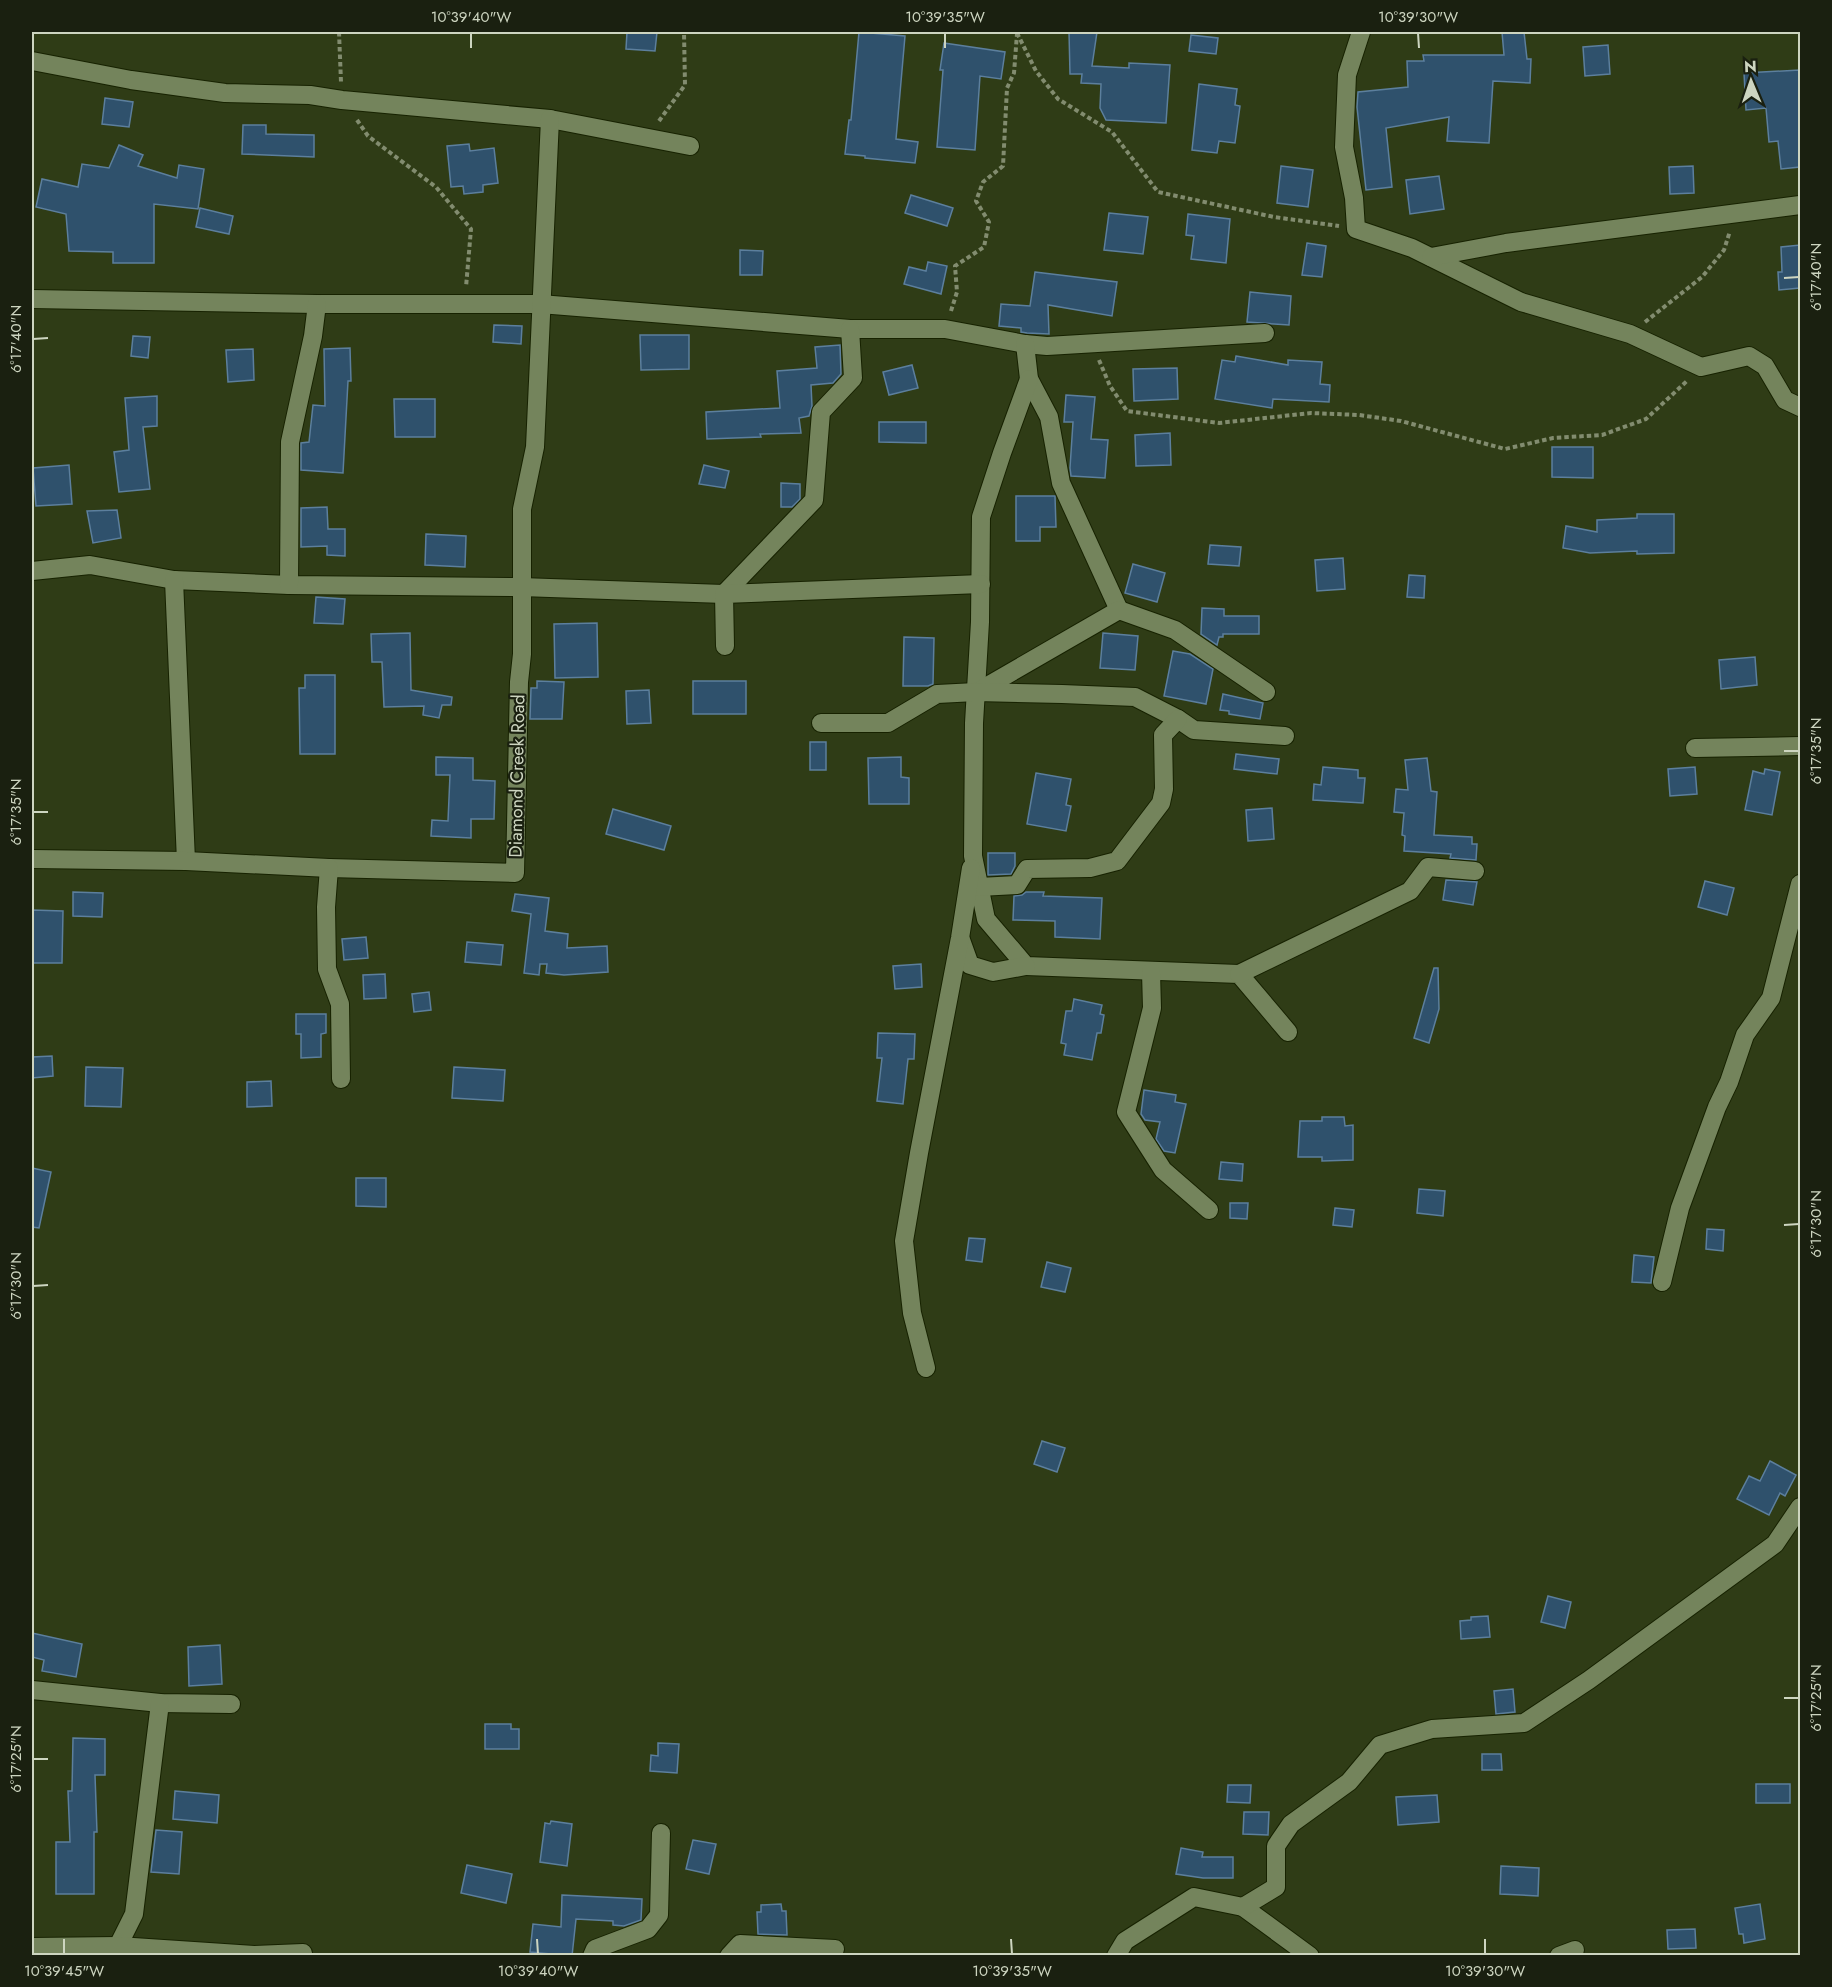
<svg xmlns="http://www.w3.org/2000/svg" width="1832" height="1987" viewBox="0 0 1832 1987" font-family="Jost,sans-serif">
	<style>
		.building { fill: #2f516c; stroke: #5c7f9d; stroke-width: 1.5 }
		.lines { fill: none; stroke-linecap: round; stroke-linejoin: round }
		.minor-casing { stroke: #172200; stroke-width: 20 }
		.path { stroke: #828c6f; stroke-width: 4; stroke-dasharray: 4.5 3; stroke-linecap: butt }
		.minor { stroke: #74845c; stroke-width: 18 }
		.ticks { fill: none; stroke: #cdd5c0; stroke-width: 2 }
		.labels { text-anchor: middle; stroke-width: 4.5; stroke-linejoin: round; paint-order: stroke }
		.street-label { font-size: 18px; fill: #cdd5c0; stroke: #1a2010 }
		.neatline { fill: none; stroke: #cdd5c0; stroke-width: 2 }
		.ticks-label { font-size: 15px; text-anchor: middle; fill: #cdd5c0 }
	</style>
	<rect width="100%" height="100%" fill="#2f3c16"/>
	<g class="building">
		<path d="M627,32H657L655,51L626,49Z"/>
		<path d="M859,32L905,36L896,139L918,142L915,163L865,158V156L845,154L849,120H851Z"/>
		<path d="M1069,32H1097L1092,66L1129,68V63L1170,65L1166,123L1106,120L1100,108L1101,84L1081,83L1082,74H1070Z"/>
		<path d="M1502,32H1524L1527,59H1531L1530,83L1493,81L1489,143L1447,141L1449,117L1386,128L1392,187L1366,190L1357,107L1358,92L1408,87L1407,61H1424L1423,55H1504Z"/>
		<path d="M1191,35L1218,38L1216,54L1189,51Z"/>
		<path d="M944,43L1005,52L1001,79L980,76L975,150L937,147L943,70H940Z"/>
		<path d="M1608,45L1610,74L1585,76L1583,47Z"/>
		<path d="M1800,70V167L1781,169L1778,141L1769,142L1766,108L1746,110L1744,73Z"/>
		<path d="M1199,84L1237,89L1235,105L1240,106L1235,143L1219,141L1217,153L1192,150Z"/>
		<path d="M105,98L133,102L129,127L102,124Z"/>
		<path d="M243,125H266V134L314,135V157L242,154Z"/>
		<path d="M469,144L470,151L494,148L498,183L483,185V192L464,194L463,186L451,187L447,146Z"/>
		<path d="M119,145L143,155L138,166L177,178L179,165L204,169L198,209L154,204V263H113V252L69,251L66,214L36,207L42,179L78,187L82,164L109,168Z"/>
		<path d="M1281,166L1313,170L1308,207L1277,203Z"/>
		<path d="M1693,166L1694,193L1670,194L1669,167Z"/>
		<path d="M1439,176L1444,209L1410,214L1406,180Z"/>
		<path d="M911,195L953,208L947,226L905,213Z"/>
		<path d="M200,208L233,216L229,234L196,227Z"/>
		<path d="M1109,213L1148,217L1143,254L1104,250Z"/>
		<path d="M1188,214L1230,219L1226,263L1191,259L1194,236L1186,235Z"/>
		<path d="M1307,243L1326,246L1322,277L1302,275Z"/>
		<path d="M1800,245V288L1779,290L1778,272H1782L1781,247Z"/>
		<path d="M740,250L763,251L762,275H740Z"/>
		<path d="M928,262L947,266L941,294L904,284L909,267L926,271Z"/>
		<path d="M1035,272L1117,282L1112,316L1048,305L1049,334L1027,333L1021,332V328L999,326L1001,304L1030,306Z"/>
		<path d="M1250,292L1291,296L1289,325L1247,322Z"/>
		<path d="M494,325L522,326L521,344L493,342Z"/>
		<path d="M640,335H689V369L641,370Z"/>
		<path d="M133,336L150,337L148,358L131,356Z"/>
		<path d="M840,345L841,374L833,383L811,385L812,406L809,416L799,418L801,433L760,434L761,437L707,439L706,412L780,408L777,371L817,368L815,347Z"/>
		<path d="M350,348L351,381H348L343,473L301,470V443L309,442L313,405L325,406L324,349Z"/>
		<path d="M253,349L254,380L228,382L226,350Z"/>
		<path d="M1236,356L1288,365V360L1322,362L1320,384L1330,385L1329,402L1273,399L1272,408L1215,399L1222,360L1235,362Z"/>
		<path d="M912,365L918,388L889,395L883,372Z"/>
		<path d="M1177,368L1178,399L1134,401L1133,369Z"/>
		<path d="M1066,395L1095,397L1091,439L1108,440L1105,478L1071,476L1070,468L1073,422H1064Z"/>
		<path d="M157,396V426L143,427L150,489L119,492L114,452L129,450L125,398Z"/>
		<path d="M394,399H435V437H395Z"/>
		<path d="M879,422H926V443L879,442Z"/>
		<path d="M1170,433L1171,465L1136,466L1135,435Z"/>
		<path d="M1552,447H1593V478L1552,477Z"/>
		<path d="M69,465L72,504L36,506L33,468Z"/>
		<path d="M704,465L729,471L725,488L699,484Z"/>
		<path d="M781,483L800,484V499L792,507H781Z"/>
		<path d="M1016,496H1055L1056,527H1040V541H1016Z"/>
		<path d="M327,507L328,529H345V556L327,555V546L301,547V508Z"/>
		<path d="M117,510L121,538L93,543L87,511Z"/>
		<path d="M1637,514H1674V553L1637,554V551L1590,553L1563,548L1566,526L1597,532V520L1637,518Z"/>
		<path d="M426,534L466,536L465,567L425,565Z"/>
		<path d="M1210,545L1241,547L1239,566L1208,564Z"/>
		<path d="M1343,558L1345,589L1317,591L1315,560Z"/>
		<path d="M1133,564L1165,573L1157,602L1125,593Z"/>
		<path d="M1409,575L1425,576L1424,598L1407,597Z"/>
		<path d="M316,597L345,599L343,624L314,623Z"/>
		<path d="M1202,608L1224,609V616H1259V634H1223V637H1219L1217,645L1201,634Z"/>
		<path d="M597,623L598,677L555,678L554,624Z"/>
		<path d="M410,633L411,690L452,697L451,705H442L439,718L423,715L424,706L384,707L382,662H372L371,634Z"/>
		<path d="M1103,633L1138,636L1135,670L1100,668Z"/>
		<path d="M904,637L934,638L933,684L928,686H903Z"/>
		<path d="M1173,651L1190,654L1213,669L1206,704L1164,696Z"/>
		<path d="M1755,657L1757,685L1721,689L1719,660Z"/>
		<path d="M305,675H335V754H300L299,688H305Z"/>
		<path d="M537,681L564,682L562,719H530L531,688H537Z"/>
		<rect x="693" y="681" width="53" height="33"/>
		<path d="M649,690L651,723L627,724L626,691Z"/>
		<path d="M1223,694L1263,703L1260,719L1229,714V711L1220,710Z"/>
		<rect x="810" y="742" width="16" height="28"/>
		<path d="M1236,754L1279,759L1277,774L1234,769Z"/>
		<path d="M436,757L473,758V780L495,781L494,819H471V838L431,836L432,820L448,821L450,775H436Z"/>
		<path d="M901,757V777L909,778V804H869L868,758Z"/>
		<path d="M1427,758L1431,791L1437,792L1434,835L1472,837V844H1477L1476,860L1450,858L1451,854L1404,851L1405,836L1402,835L1404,813L1394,812L1396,789L1408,790L1405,760Z"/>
		<path d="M1323,767L1358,770V778H1365L1363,803L1313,800L1314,784L1321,785Z"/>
		<path d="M1695,767L1697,794L1670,796L1668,769Z"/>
		<path d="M1765,769L1780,772L1772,815L1745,810L1753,771L1764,774Z"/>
		<path d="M1036,773L1071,779L1066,805L1071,806L1066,831L1027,824Z"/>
		<path d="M1272,808L1274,839L1248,841L1246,810Z"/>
		<path d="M613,809L671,826L664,850L606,834Z"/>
		<path d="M988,853H1015V866L1011,874L988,875Z"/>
		<path d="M1446,880L1477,882L1473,905L1443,900Z"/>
		<path d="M1705,881L1734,888L1727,915L1698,907Z"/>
		<path d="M73,892L103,893L102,917L73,916Z"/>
		<path d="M1026,892H1044L1043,896L1102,898L1100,939L1055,937V921L1013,920L1014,896L1022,895Z"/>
		<path d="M515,894L549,898L545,931L568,934L567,948L607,946L608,972L564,975L546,973L547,964H540L539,975L524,973L531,914L512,911Z"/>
		<path d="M32,910L63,911L62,963H32Z"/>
		<path d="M366,937L368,958L344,960L342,939Z"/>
		<path d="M467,942L503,945L501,965L465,962Z"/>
		<path d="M921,964L922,987L895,989L893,966Z"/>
		<path d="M1434,968H1438L1439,1009L1429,1043L1414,1038Z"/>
		<path d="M385,974L386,998L364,999L363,975Z"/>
		<path d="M429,992L431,1010L414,1012L412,994Z"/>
		<path d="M1074,999L1102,1005L1100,1014L1104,1015L1101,1033H1097L1092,1060L1064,1055L1066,1044L1061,1043L1066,1011H1072Z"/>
		<path d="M296,1014H326V1033L321,1034V1057L301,1058V1034H296Z"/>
		<path d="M878,1033L915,1034L914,1059H908L903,1104L877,1101L882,1058H877Z"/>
		<path d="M52,1056L53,1076L32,1078V1057Z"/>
		<path d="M86,1067L123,1068L121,1107L85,1106Z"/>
		<path d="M454,1067L505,1070L503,1101L452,1098Z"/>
		<path d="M271,1081L272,1106L247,1107V1082Z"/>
		<path d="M1144,1090L1176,1095L1175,1102L1186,1104L1175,1153L1164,1151L1156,1139L1160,1122L1145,1120L1141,1114Z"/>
		<path d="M1322,1117H1344L1345,1126L1353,1125V1160L1322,1161V1157H1298L1300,1121H1322Z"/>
		<path d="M1221,1162L1243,1164L1242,1181L1219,1179Z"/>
		<path d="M32,1168L51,1172L39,1228L32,1227Z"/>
		<path d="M356,1178H386V1207L356,1206Z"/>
		<path d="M1419,1189L1445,1191L1443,1216L1417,1213Z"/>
		<path d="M1230,1203H1248L1247,1219L1230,1218Z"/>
		<path d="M1335,1208L1354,1210L1352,1227L1333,1225Z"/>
		<path d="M1707,1229L1724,1230L1723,1251L1706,1249Z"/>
		<path d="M969,1238L985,1239L982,1262L966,1260Z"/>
		<path d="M1634,1255L1654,1257L1651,1283L1632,1282Z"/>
		<path d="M1047,1262L1071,1268L1065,1292L1041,1287Z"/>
		<path d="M1042,1441L1065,1448L1057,1472L1034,1464Z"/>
		<path d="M1770,1461L1796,1475L1785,1496L1780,1493L1769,1515L1737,1499L1749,1476L1760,1481Z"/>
		<path d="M1548,1596L1571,1602L1565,1628L1541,1622Z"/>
		<path d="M1488,1616L1490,1637L1461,1639L1460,1621L1471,1620V1617Z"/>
		<path d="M32,1633L82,1644L76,1677L42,1671L44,1660L32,1657Z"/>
		<path d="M220,1645L222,1684L189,1686L188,1647Z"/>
		<path d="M1513,1689L1515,1712L1496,1714L1494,1691Z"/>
		<path d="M485,1724H511V1729H519V1749H485Z"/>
		<path d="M73,1738L105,1739V1775H95L97,1832H94V1894H56V1842H70L68,1791H72Z"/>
		<path d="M658,1743L679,1744L677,1773L650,1771L651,1755L658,1756Z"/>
		<path d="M1482,1754H1501L1502,1770H1482Z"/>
		<rect x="1756" y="1784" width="34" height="19"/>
		<path d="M1228,1785H1251L1250,1803L1227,1802Z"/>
		<path d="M175,1791L219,1795L217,1823L173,1819Z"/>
		<path d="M1437,1795L1439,1822L1398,1825L1396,1797Z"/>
		<path d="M1244,1812H1269L1268,1835L1243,1834Z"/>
		<path d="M551,1821L572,1824L567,1866L540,1862L545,1823L550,1824Z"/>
		<path d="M156,1830L182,1832L179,1874L151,1872Z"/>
		<path d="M693,1840L716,1844L709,1874L686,1869Z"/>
		<path d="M1181,1848L1203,1852L1202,1857H1233V1878H1203L1176,1874Z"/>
		<path d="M467,1865L512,1874L506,1903L461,1893Z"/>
		<path d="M1501,1866L1539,1868L1538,1896L1500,1894Z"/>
		<path d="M562,1895L642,1899L641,1920L624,1926L613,1925V1921L576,1919L572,1956L530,1952L533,1924L561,1927Z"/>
		<path d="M781,1904L782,1911H786L787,1935L758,1934L757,1912H761V1905Z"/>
		<path d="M1760,1904L1765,1939L1744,1943L1743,1934H1739L1735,1908Z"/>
		<path d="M1695,1929L1696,1948L1668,1949L1667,1930Z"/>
	</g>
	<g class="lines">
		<g class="minor-casing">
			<g id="minor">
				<path d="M1361,32L1347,75L1344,147L1354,198L1356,229L1412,248L1521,302L1630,334L1701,367L1749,356L1765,366L1785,400L1800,407"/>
				<path d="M32,61L131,80L225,93L310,95L342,100L550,119L690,146"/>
				<path d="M1431,257L1506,243L1800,205"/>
				<path d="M32,299L317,304H540L850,329H945L1025,344L1047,346L1265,333"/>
				<path d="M1025,344L1029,379L1049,417L1061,483L1119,610"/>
				<path d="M1029,379L1002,453L981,517L980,622L974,723L973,856L986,919L1026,966L1239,974L1288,1032"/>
				<path d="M32,571L90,565L174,580L289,585L521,587L724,594L814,500L821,412L853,378L850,329"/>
				<path d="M174,580L186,861"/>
				<path d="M289,585L290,442L313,336L317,304"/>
				<path d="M725,646L724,594L981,584"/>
				<path d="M977,692L1119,610L1175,630L1266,692"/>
				<path d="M821,723H888L937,694L976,692L1062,694L1135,697L1178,719L1194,730L1285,736"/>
				<path d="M1695,748L1800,746"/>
				<path d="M32,859L186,861L329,868L515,873L519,682L522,654V509L535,447L550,119"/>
				<path d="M329,868L326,907L327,969L340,1004L341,1079"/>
				<path d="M979,887L1017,885L1027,869L1090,868L1117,861L1161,803L1164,789L1163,735L1178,719"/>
				<path d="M961,940L970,965L993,972L1026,966"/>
				<path d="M1151,972L1152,1008L1126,1112L1163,1170L1209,1210"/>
				<path d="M1239,974L1410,891L1428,867L1475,871"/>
				<path d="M1662,1282L1680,1208L1717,1107L1729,1082L1745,1035L1771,998L1800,884"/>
				<path d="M926,1368L912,1313L904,1241L919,1153L960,938L971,868"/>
				<path d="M32,1690L160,1703L231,1704"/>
				<path d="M1243,1907L1310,1956"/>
				<path d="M118,1946L134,1914L160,1703"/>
				<path d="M32,1947L118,1946L254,1955L303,1953"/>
				<path d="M592,1956L595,1949L648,1929L659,1915L661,1833"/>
				<path d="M729,1956L740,1944L835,1949"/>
				<path d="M1116,1956L1125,1941L1194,1897L1243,1907L1276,1887V1846L1291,1824L1349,1782L1380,1745L1432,1729L1524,1723L1589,1680L1775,1544L1800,1507"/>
				<path d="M1559,1956L1575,1950"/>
			</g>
		</g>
		<g class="path">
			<path d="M339,32L341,82"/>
			<path d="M1017,33L1036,71L1058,99L1112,132L1158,192L1274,217L1339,226"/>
			<path d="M357,120L368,136L436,187L471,229L466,287"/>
			<path d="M659,121L685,85L684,32"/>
			<path d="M951,311L957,292L955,266L984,247L989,222L976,201L983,182L1003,166L1007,88L1014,73L1017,34"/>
			<path d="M1645,322L1702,277L1724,250L1730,231"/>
			<path d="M1099,360L1110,386L1127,411L1219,423L1311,413L1359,415L1401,421L1505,449L1553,438L1602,435L1646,419L1688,380"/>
		</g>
		<use href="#minor" class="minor"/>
	</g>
	<path class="ticks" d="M471,33V48M945,33V48M1418,33L1419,48M1784,278L1799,277M33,339L48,338M1784,751H1799M33,812H48M1784,1225L1799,1224M33,1286L48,1285M1784,1698H1799M33,1759H48M64,1939V1954M537,1939L538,1954M1011,1939L1012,1954M1485,1939V1954"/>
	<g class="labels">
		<g class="street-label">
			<text transform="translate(517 776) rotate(-89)" y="6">Diamond Creek Road</text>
		</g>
	</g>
	<rect width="1832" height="1987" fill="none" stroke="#1a2010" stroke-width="66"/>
	<g transform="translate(1751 81) rotate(358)" stroke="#1a2010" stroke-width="4.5" paint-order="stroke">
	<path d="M0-4.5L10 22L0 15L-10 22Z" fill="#cdd5c0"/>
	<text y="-9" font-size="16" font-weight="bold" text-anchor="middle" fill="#cdd5c0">N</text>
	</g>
	<rect x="33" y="33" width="1766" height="1921" class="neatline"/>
	<g class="ticks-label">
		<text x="471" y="22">10°39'40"W</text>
		<text x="945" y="22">10°39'35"W</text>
		<text x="1418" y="22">10°39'30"W</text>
		<text transform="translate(1816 277) rotate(-90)" y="5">6°17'40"N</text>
		<text transform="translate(16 339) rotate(-90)" y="5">6°17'40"N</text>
		<text transform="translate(1816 751) rotate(-90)" y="5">6°17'35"N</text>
		<text transform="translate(16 812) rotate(-90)" y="5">6°17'35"N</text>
		<text transform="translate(1816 1224) rotate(-90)" y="5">6°17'30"N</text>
		<text transform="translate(16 1286) rotate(-90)" y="5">6°17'30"N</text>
		<text transform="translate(1816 1698) rotate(-90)" y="5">6°17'25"N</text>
		<text transform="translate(16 1759) rotate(-90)" y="5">6°17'25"N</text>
		<text x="64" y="1976">10°39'45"W</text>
		<text x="538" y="1976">10°39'40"W</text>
		<text x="1012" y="1976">10°39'35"W</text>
		<text x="1485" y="1976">10°39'30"W</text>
	</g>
</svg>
